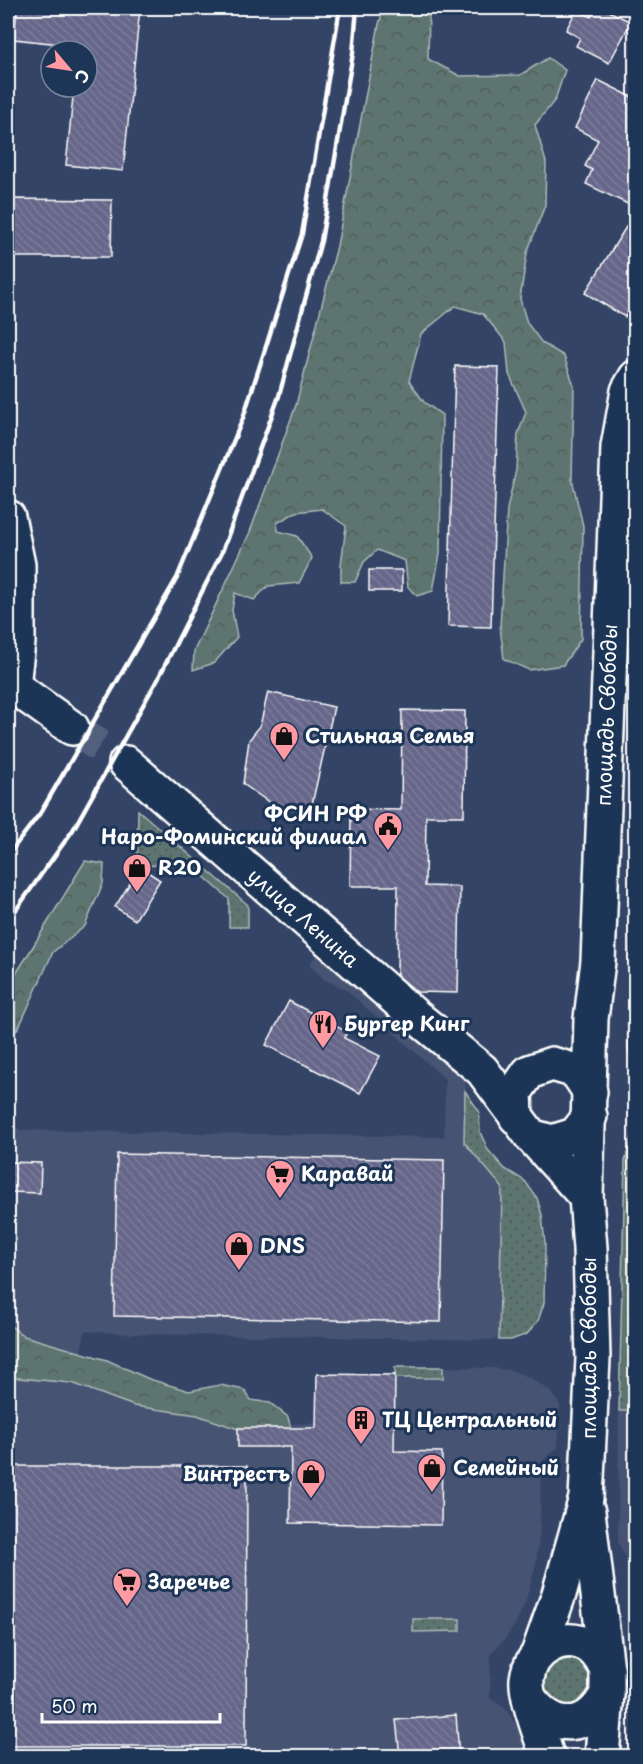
<svg xmlns="http://www.w3.org/2000/svg" width="643" height="1764" viewBox="0 0 643 1764" font-family="'Playpen Sans',sans-serif">
	<style>
		.built { fill: #465273 }
		.grass { fill: url(#grass-dots); stroke: #aebab8; stroke-width: 1.5 }
		.forest { fill: url(#forest-crowns); stroke: #aebab8; stroke-width: 1.5 }
		.building { fill: url(#building-back-hatch); stroke: #fff; stroke-width: 1.5 }
		.lines { fill: none; stroke-linecap: round; stroke-linejoin: round }
		.secondary-tunnel { stroke: #52607d; stroke-width: 33; stroke-dasharray: 33 16; stroke-linecap: butt }
		.secondary-casing { stroke: #fff; stroke-width: 38 }
		.secondary { stroke: #1d3557; stroke-width: 33 }
		.rail { stroke: #fff; stroke-width: 4.5 }
		.labels { text-anchor: middle; stroke-width: 6; stroke-linejoin: round; paint-order: stroke }
		.street-label { font-size: 20px; fill: #fff; stroke: #1d3557 }
		.poi-label { font-size: 20px; font-weight: bold; fill: #fff; stroke: #1d3557; text-anchor: start }
	</style>
	<defs>
		<pattern id="grass-dots" width="8" height="8" patternUnits="userSpaceOnUse" patternTransform="scale(1.5)"><rect width="8" height="8" fill="#5d7470"/><path d="M2 2h.1M6 6h.1" fill="none" stroke="#535c5a" stroke-width="1.8" stroke-linecap="round"/></pattern>
		<pattern id="forest-crowns" width="20" height="18" patternUnits="userSpaceOnUse" patternTransform="scale(1.5)"><rect width="20" height="18" fill="#5d7470"/><path d="M2 6a3 3 0 1 1 6 0M12 15a3 3 0 1 1 6 0" fill="none" stroke="#535c5a"/></pattern>
		<pattern id="building-back-hatch" width="6" height="6" patternUnits="userSpaceOnUse" patternTransform="scale(1.5)"><rect width="6" height="6" fill="#656689"/><path d="M-1 5l2 2M0 0l6 6M5-1l2 2" fill="none" stroke="#7c7d9b"/></pattern>
	</defs>
	<rect width="100%" height="100%" fill="#346"/>
	<filter id="ink" filterUnits="userSpaceOnUse"><feTurbulence type="fractalNoise" baseFrequency=".0167" numOctaves="2"/><feDisplacementMap in="SourceGraphic" scale="12" xChannelSelector="R" yChannelSelector="G"/><feConvolveMatrix kernelMatrix="1 2 1 2 8 2 1 2 1" color-interpolation-filters="sRGB"/></filter>
	<g filter="url(#ink)">
		<g class="built">
			<path d="M319,951L466,1082L464,1142L502,1187L499,1340L133,1334L85,1331L79,1362L170,1394L291,1424L316,1423L317,1374L395,1375V1377L443,1378V1367L493,1368L510,1370L529,1377L549,1390L560,1405L558,1447L541,1462L540,1528L536,1564L525,1603L516,1623L505,1639L491,1653L490,1698L505,1708L515,1723L530,1756H8V1120L20,1130L444,1137L445,1079L345,989L325,980L309,965Z"/>
			<path d="M619,1411H635V1672L632,1669L628,1654V1563L618,1542Z"/>
		</g>
		<g class="grass">
			<path d="M635,778V1076L628,1049V1036Z"/>
			<path d="M138,810L248,905V927H229V899L190,864L137,866Z"/>
			<path d="M465,1091L479,1111L480,1132L488,1150L505,1169L525,1181L537,1198L542,1215L545,1244L544,1303L538,1321L527,1334L511,1340H499L502,1187L464,1142Z"/>
			<path d="M635,1116V1263L632,1411H619L625,1161L634,1130Z"/>
			<rect x="395" y="1367" width="48" height="11"/>
			<path d="M413,1619H460V1631L413,1632Z"/>
			<path d="M556,1651L595,1662L593,1704L553,1711L536,1675Z"/>
		</g>
		<g class="forest">
			<path d="M384,8H429L428,59L460,76L520,75L548,58L565,70L555,100L535,125L546,162L545,205L527,253L520,299L527,323L542,343L564,356L574,386L572,479L583,526L581,639L563,665L529,670L504,659L500,627L507,509L516,470L518,434L526,412L509,374L506,342L483,314L455,306L421,334L409,381L424,402L442,415L440,554L433,591L417,596L408,587L405,561L377,550L364,562L355,582H341V565L346,526L322,509L296,512L277,523L278,531L297,536L312,558L299,583L268,586L254,600L235,593L232,610L237,637L214,663L193,670L194,651L250,532L296,405L337,246L379,24Z"/>
			<path d="M85,861L104,864L103,883L85,926L53,952L20,1025L8,1042V986L26,958Z"/>
			<path d="M8,1324L24,1336L107,1360L149,1379L189,1391L220,1385L244,1390L251,1400L270,1403L288,1417L291,1429L241,1430L197,1415L134,1406L72,1383L8,1377Z"/>
		</g>
		<g class="building">
			<path d="M17,8H140L123,171L66,165L74,87H87V51H77L78,46L14,39Z"/>
			<path d="M596,8H603L631,22L609,63L576,46L580,38L566,30L577,9L591,17Z"/>
			<path d="M598,80L636,99V208L586,184L592,170L585,166L598,140L575,128Z"/>
			<path d="M8,199L112,200L111,257H8Z"/>
			<path d="M636,211V300L625,317L585,293Z"/>
			<path d="M455,366L499,367L491,627L448,626Z"/>
			<rect x="369" y="570" width="33" height="21"/>
			<path d="M268,692L334,707L310,813L273,805L243,784L249,740L260,726Z"/>
			<path d="M402,710L465,711L464,816H426L425,886L460,887L458,993L417,992L397,975L398,886H350L351,809L401,810Z"/>
			<path d="M140,867L160,880L135,920L115,907Z"/>
			<path d="M289,1001L347,1032L344,1038L380,1056L360,1093L266,1045Z"/>
			<path d="M117,1154L444,1160L441,1322L114,1316Z"/>
			<path d="M8,1162L41,1163L40,1193L8,1192Z"/>
			<path d="M317,1374L395,1375L394,1451L442,1452L441,1525L290,1523L291,1447H238V1428H316Z"/>
			<path d="M8,1466H247L246,1746H8Z"/>
			<path d="M456,1715L459,1756H400L396,1720Z"/>
		</g>
		<g class="lines">
			<path class="secondary-tunnel" d="M72,728L126,763"/>
			<g class="secondary-casing">
				<g id="secondary">
					<path d="M8,517L18,565V642L13,686L72,728"/>
					<path d="M126,763L413,1014L482,1070L531,1136L552,1142L575,1135L590,1116"/>
					<path d="M516,1117L515,1092L529,1072L552,1064L576,1071L590,1092"/>
					<path d="M531,1136L586,1197"/>
					<path d="M588,1512L607,1669V1694L602,1756"/>
					<path d="M538,1654L559,1594L586,1498L593,1359L590,1248L586,1197L591,1019L598,961L618,447L628,391L636,377"/>
					<path d="M530,1699C555,1732 587,1731 607,1694"/>
					<path d="M547,1756C542,1738 525,1697 527,1679C530,1650 563,1630 590,1647C598,1653 602,1660 607,1669"/>
				</g>
			</g>
			<use href="#secondary" class="secondary"/>
			<g class="rail">
				<path d="M8,855L41,812L177,578L243,418L302,234L340,8"/>
				<path d="M8,921L73,830L161,673L222,552L279,396L321,241L353,53L357,8"/>
			</g>
		</g>
	</g>
	<defs>
		<g id="shop-pin" transform="scale(1.5)"><path d="M0 17L-7.5 6A9.5 9.5 0 1 1 7.5 6Z" fill="#ff9aa2" stroke="#1d3557"/><path d="M-5-2.5h2.3a2.7 3.5 0 0 1 5.4 0H5L5.5 6h-11ZM-1.5-2.5h3a1.5 2.3 0 0 0-3 0Z" fill="#111"/></g>
		<g id="civic-pin" transform="scale(1.5)"><path d="M0 17L-7.5 6A9.5 9.5 0 1 1 7.5 6Z" fill="#ff9aa2" stroke="#1d3557"/><path d="M-.6-6.5H3V-4.5H.6V-3L4-1V1h2V6H-6V1h2V-1L-.6-3ZM-1.2 2.5V6h2.4V2.5Z" fill="#111"/></g>
		<g id="restaurant-pin" transform="scale(1.5)"><path d="M0 17L-7.5 6A9.5 9.5 0 1 1 7.5 6Z" fill="#ff9aa2" stroke="#1d3557"/><path d="M-5-6h1v4h1v-4h1v4h1v-4h1v5L-1.5 .5V6h-2V.5L-5-1ZM5-6V6H3V1.5H1.5Q1.5-4 5-6Z" fill="#111"/></g>
		<g id="supermarket-pin" transform="scale(1.5)"><path d="M0 17L-7.5 6A9.5 9.5 0 1 1 7.5 6Z" fill="#ff9aa2" stroke="#1d3557"/><path d="M-6-5.5h2.5l.6 2H6L4.5 2H-2.5L-4.4-4H-6ZM-1.5 3.2a1.3 1.3 0 1 0 .1 0ZM3 3.2a1.3 1.3 0 1 0 .1 0Z" fill="#111"/></g>
		<g id="building-pin" transform="scale(1.5)"><path d="M0 17L-7.5 6A9.5 9.5 0 1 1 7.5 6Z" fill="#ff9aa2" stroke="#1d3557"/><path d="M-4-6H4V6H1V3H-1V6H-4ZM-2.5-4.3h1.7v1.8h-1.7ZM.8-4.3h1.7v1.8H.8ZM-2.5-1h1.7V.8h-1.7ZM.8-1h1.7V.8H.8Z" fill="#111"/></g>
	</defs>
	<g fill-rule="evenodd">
		<use href="#shop-pin" x="284" y="736"/>
		<use href="#civic-pin" x="388" y="826"/>
		<use href="#shop-pin" x="137" y="868"/>
		<use href="#restaurant-pin" x="323" y="1024"/>
		<use href="#supermarket-pin" x="280" y="1174"/>
		<use href="#shop-pin" x="239" y="1246"/>
		<use href="#building-pin" x="361" y="1420"/>
		<use href="#shop-pin" x="432" y="1468"/>
		<use href="#shop-pin" x="311" y="1474"/>
		<use href="#supermarket-pin" x="127" y="1582"/>
	</g>
	<g class="labels">
		<g class="street-label">
			<text transform="translate(607 715) rotate(-88)" y="7">площадь Свободы</text>
			<text transform="translate(303 918) rotate(41)" y="7">улица Ленина</text>
			<text transform="translate(589 1348) rotate(-90)" y="7">площадь Свободы</text>
		</g>
		<g class="poi-label">
			<text x="305" y="743">Стильная Семья</text>
			<text x="367" y="821" text-anchor="end">ФСИН РФ<tspan x="367" dy="23">Наро-Фоминский филиал</tspan></text>
			<text x="158" y="875">R20</text>
			<text x="344" y="1031">Бургер Кинг</text>
			<text x="301" y="1181">Каравай</text>
			<text x="260" y="1253">DNS</text>
			<text x="382" y="1427">ТЦ Центральный</text>
			<text x="453" y="1475">Семейный</text>
			<text x="290" y="1481" text-anchor="end">Винтрестъ</text>
			<text x="148" y="1589">Заречье</text>
		</g>
	</g>
	<rect width="643" height="1764" fill="none" stroke="#1d3557" stroke-width="30"/>
	<rect x="15" y="15" width="613" height="1734" fill="none" stroke="#fff" stroke-width="2" filter="url(#ink)"/>
	<g transform="translate(69 69) rotate(119)"><circle r="28" fill="#1d3557" stroke="#77869a" stroke-width="1.5"/>
	<path d="M0-4.5L10 22L0 15L-10 22Z" fill="#ff9aa2"/>
	<text y="-9" font-size="16" font-weight="bold" text-anchor="middle" fill="#ffffff">С</text>
	</g>
	<path d="M42 1713v9h178v-9" fill="none" stroke="#ffffff" stroke-width="3"/>
	<text x="51" y="1713" font-size="18" fill="#ffffff" stroke="#1d3557" stroke-width="4.5" paint-order="stroke">50 m</text>
</svg>
